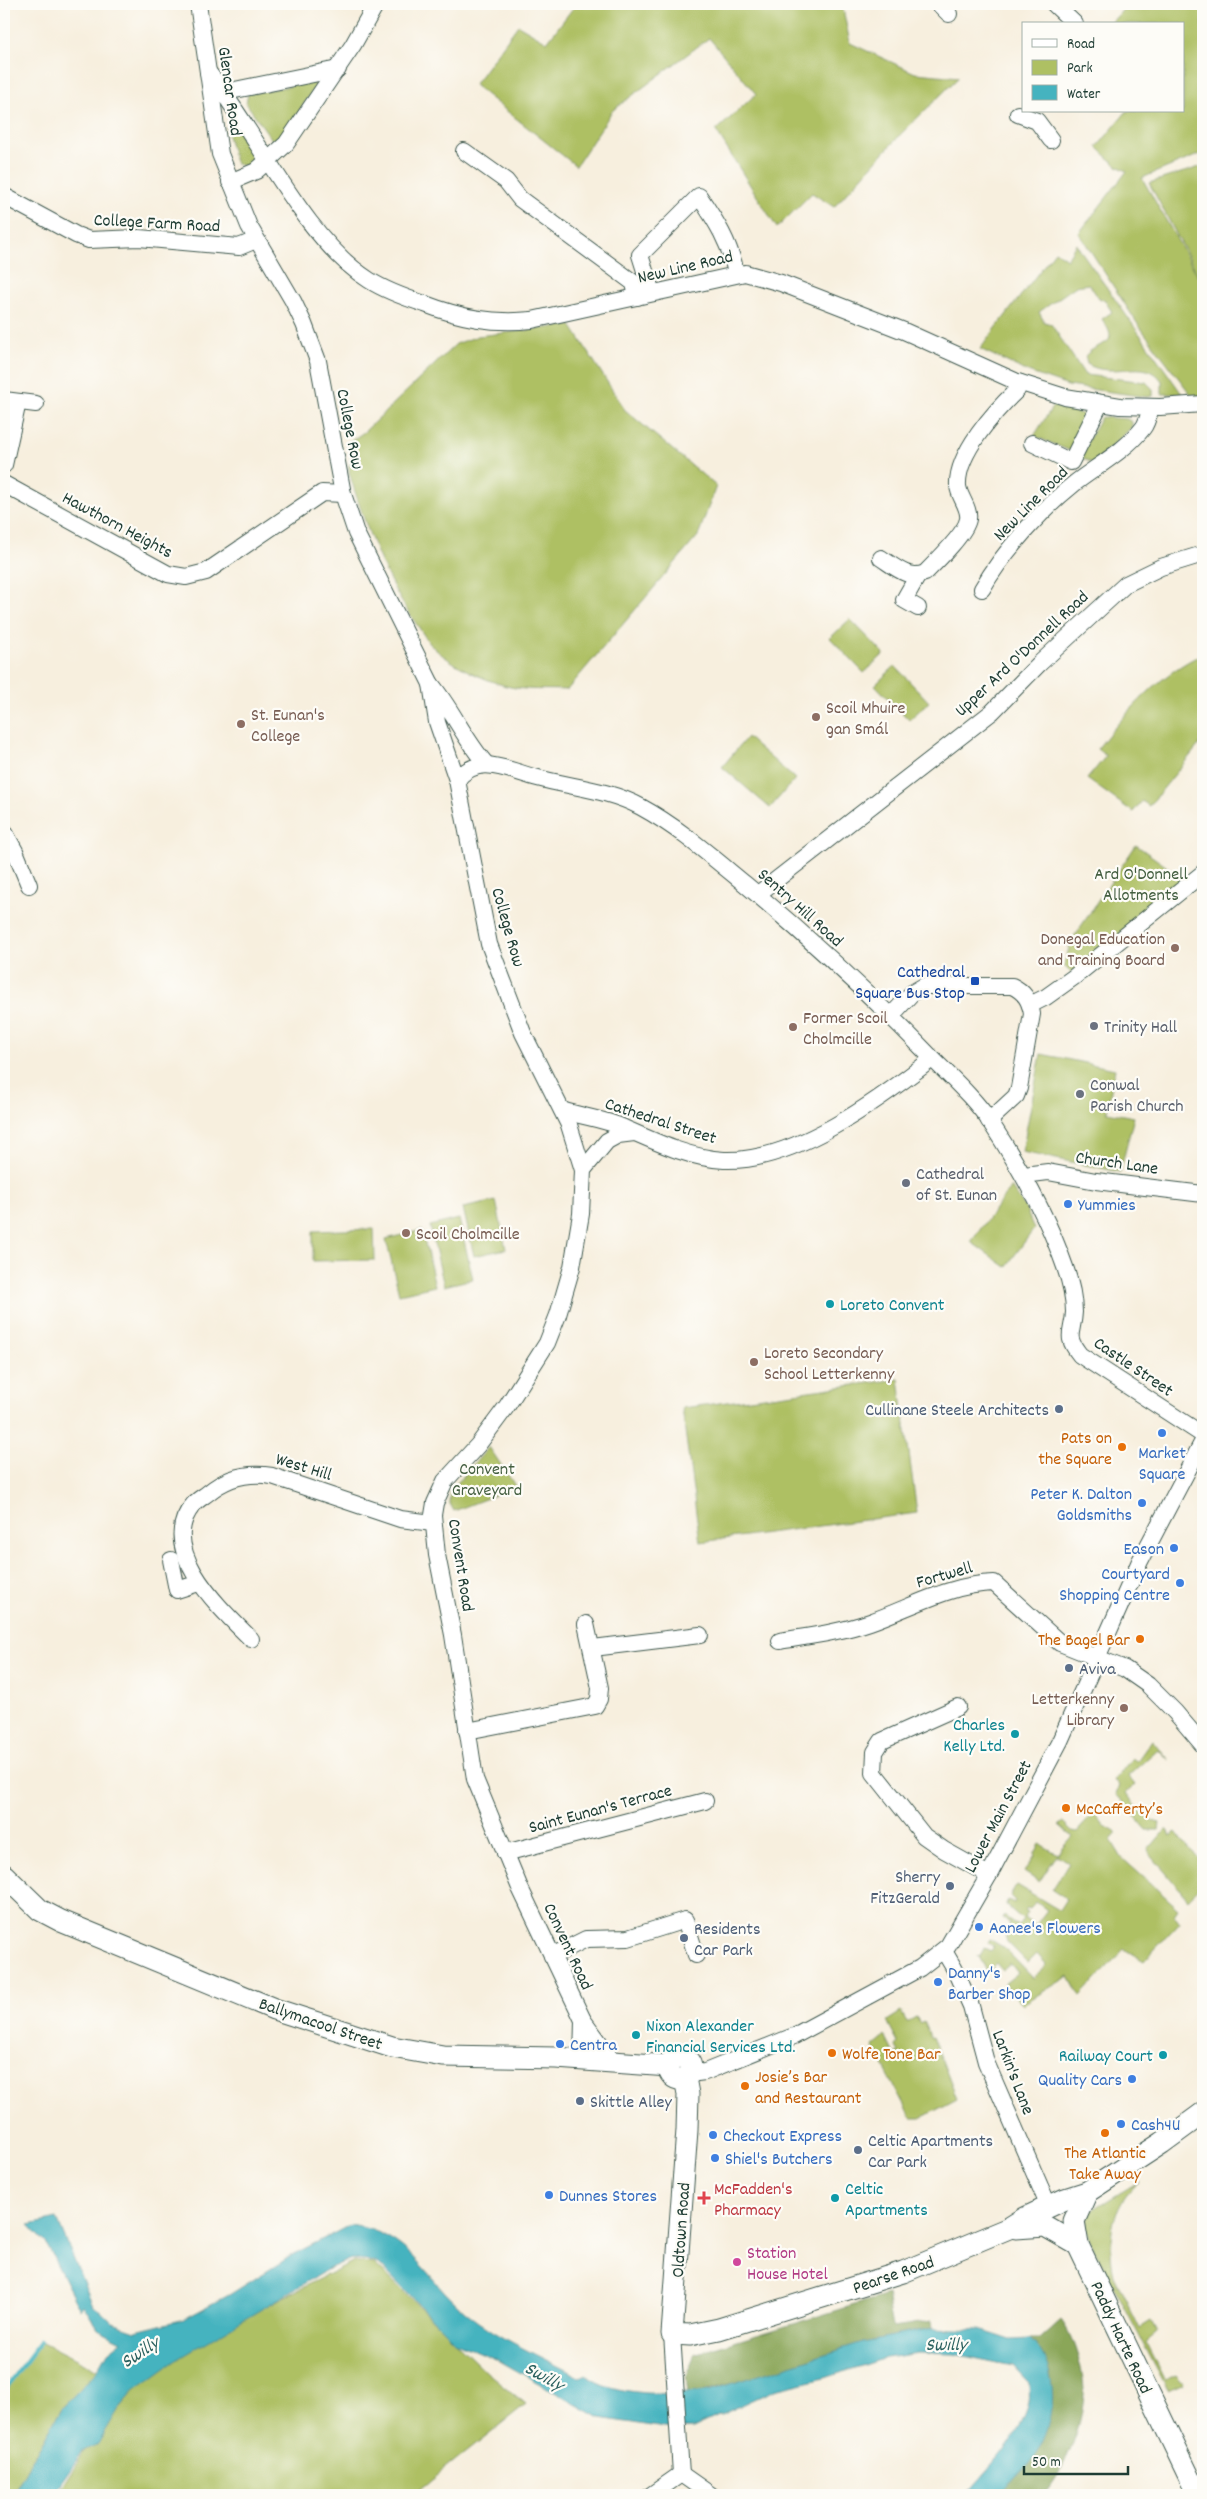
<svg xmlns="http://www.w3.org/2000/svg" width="1207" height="2499" viewBox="0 0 1207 2499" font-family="Dekko,sans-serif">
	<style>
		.green { fill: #aec063; stroke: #667e4c; fill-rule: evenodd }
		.forest { fill: #8aa659; stroke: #547246 }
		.water { fill: #45b3bf; stroke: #32787a }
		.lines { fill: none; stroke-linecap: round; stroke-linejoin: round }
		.stream { stroke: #45b3bf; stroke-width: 4.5 }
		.minor-casing { stroke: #3f584e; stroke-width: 18 }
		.major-casing { stroke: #3f584e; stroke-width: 23 }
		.minor { stroke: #fff; stroke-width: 16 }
		.major { stroke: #fff; stroke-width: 21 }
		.education-dot { fill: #8d6e63; stroke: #fdfcf7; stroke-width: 2 }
		.transit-dot { fill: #1a4fb4; stroke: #fdfcf7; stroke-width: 2 }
		.worship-dot { fill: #6b7280; stroke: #fdfcf7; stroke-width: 2 }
		.shop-dot { fill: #3f7fe0; stroke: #fdfcf7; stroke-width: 2 }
		.culture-dot { fill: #0f9aa8; stroke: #fdfcf7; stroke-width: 2 }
		.service-dot { fill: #5c6f8a; stroke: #fdfcf7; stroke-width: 2 }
		.food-dot { fill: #e8710a; stroke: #fdfcf7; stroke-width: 2 }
		.health-dot { fill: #e0444e; stroke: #fdfcf7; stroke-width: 2 }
		.hotel-dot { fill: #d1479c; stroke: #fdfcf7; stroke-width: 2 }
		.labels { text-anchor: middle; stroke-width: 4.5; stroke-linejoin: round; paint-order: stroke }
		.street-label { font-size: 18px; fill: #1f3d34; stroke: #fdfcf7 }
		.education-label { font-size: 18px; fill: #785e54; stroke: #fdfcf7; text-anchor: start }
		.park-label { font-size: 18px; fill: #435e40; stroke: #fdfcf7 }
		.transit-label { font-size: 18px; fill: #164399; stroke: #fdfcf7; text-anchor: end }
		.worship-label { font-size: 18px; fill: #5b616d; stroke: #fdfcf7; text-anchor: start }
		.shop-label { font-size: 18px; fill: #366cbe; stroke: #fdfcf7; text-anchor: start }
		.culture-label { font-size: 18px; fill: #0d838f; stroke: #fdfcf7; text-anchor: start }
		.service-label { font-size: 18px; fill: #4e5e75; stroke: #fdfcf7; text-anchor: start }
		.food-label { font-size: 18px; fill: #c56008; stroke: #fdfcf7; text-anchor: start }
		.health-label { font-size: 18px; fill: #be3a42; stroke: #fdfcf7; text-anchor: start }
		.hotel-label { font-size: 18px; fill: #b23c85; stroke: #fdfcf7; text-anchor: start }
		.water-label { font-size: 19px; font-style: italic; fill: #2a605e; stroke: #fdfcf7 }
	</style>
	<rect width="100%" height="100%" fill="#fdfcf7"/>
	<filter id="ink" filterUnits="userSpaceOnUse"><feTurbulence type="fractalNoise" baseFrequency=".02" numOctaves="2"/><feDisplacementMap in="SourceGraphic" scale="10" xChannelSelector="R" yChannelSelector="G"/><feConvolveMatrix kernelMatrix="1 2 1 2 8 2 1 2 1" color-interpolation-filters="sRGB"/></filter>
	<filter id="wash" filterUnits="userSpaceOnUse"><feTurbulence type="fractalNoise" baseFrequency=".0096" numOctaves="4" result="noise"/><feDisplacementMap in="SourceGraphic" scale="20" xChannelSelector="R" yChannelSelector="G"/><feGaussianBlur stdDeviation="1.12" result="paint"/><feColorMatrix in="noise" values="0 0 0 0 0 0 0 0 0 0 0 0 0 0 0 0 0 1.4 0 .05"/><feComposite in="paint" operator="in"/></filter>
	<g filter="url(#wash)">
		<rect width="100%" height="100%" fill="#f7efde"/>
		<g class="green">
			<path d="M576,4H842L850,43L915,73L959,77L901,134L834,207L812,193L777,228L716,131L756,94L709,38L613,110L576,166L474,85L518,25L547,42Z"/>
			<path d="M1128,4H1203V153L1142,178L1203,285V396H1192L1137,323L1079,233L1127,171L1117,166L1097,147L1127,111H1183V24H1110Z"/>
			<path d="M316,81V85L280,142L273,141L246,103L248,94Z"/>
			<path d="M232,123H235L257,158C252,166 242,168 235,162L227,132V126Z"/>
			<path d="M1203,166V284L1149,183Z"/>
			<path d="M1076,244L1182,394H1162V381C1146,356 1112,380 1087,364L1085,356C1100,339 1122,348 1102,319L1112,312L1104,299L1100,300L1089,284L1076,286L1039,312L1044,322L1051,324L1085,375L1146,382L1153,389V396L1147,397L1068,386L1028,372L980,349L1055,251L1067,259Z"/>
			<path d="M571,325L625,410L716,486L698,536L567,690C548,689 525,691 506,686C482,679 454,666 435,649C428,643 423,633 417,625C384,579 365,526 349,472V465L353,461L348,443L364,432L456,344L478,336Z"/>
			<path d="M1053,406L1090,416L1073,452L1034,436Z"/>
			<path d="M1101,417L1127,419L1132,422V427L1093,464L1080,456Z"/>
			<path d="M850,619L884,654L864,673L830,638Z"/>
			<path d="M1203,654V740L1149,806L1142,801L1133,812L1087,779L1106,756L1097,749C1126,713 1160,673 1203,654Z"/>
			<path d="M895,666L929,702L909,720L875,685Z"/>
			<path d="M747,737L795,779L770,808L722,767Z"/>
			<path d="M1136,845L1187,881L1071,973L1064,966L1071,941Z"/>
			<path d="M1041,1054L1115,1069L1107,1112L1134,1117L1120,1172L1022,1152Z"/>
			<path d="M1011,1187L1025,1207L1034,1229L1006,1267L971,1242Z"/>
			<path d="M496,1201L506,1249L474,1256L463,1208Z"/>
			<path d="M459,1219L473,1279L444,1286L430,1226Z"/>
			<path d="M374,1229L375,1260L313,1261V1231Z"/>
			<path d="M422,1230L435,1286L399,1294L386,1239Z"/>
			<path d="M899,1379L917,1513L700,1542L682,1408Z"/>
			<path d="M489,1447L516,1487L454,1511L449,1502L450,1491Z"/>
			<path d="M1152,1740L1170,1761L1158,1749L1128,1776L1135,1785L1126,1793C1135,1804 1142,1820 1159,1822L1158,1830H1147L1116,1794L1119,1785L1114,1781L1132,1758L1137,1761Z"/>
			<path d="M1094,1813L1105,1826L1117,1833L1111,1840L1122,1858L1179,1909L1175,1915L1179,1923L1144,1961L1124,1949L1080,1996L1069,1976L1023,2004L1004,1984L1018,1973L1010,1963L1002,1970L996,1963L992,1967L996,1972L993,1974L990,1969L987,1971L978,1955L980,1957L984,1948L991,1951L994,1946L987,1943L989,1939L1003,1947L1033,1978L1047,1965L1037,1954L1028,1963L1007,1942L1005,1934L1010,1923L1003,1919L1004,1916L1018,1926L1023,1920L1006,1905L1008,1900L1014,1903L1015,1901L1010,1896L1017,1885L1059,1910L1066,1899L1052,1890L1069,1863L1057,1855L1039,1882L1024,1872L1035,1856L1034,1855L1040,1844L1058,1854L1073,1837L1059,1825L1063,1822L1072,1831L1077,1832ZM1036,1902L1047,1910L1035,1926L1024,1918L1028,1912L1025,1910L1027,1908L1030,1909Z"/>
			<path d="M1166,1829L1171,1836L1176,1832L1189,1849L1203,1861V1884L1188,1899L1149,1853L1148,1850Z"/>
			<path d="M901,2012L907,2022L916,2017L920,2023L923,2021L931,2038L933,2037L957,2099L921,2118H911L873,2046L885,2036L894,2054L899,2052L896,2047L898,2042L887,2021Z"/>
			<path d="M1140,2181C1110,2204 1107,2242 1114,2276L1140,2329L1151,2322L1157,2333L1146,2342L1165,2380L1176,2375L1184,2384L1168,2391L1089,2239L1086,2228L1090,2211Z"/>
			<path d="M354,2261L375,2264L488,2373L526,2404L412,2495H56L104,2421L140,2380L190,2345Z"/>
			<path d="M41,2341L98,2370L62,2408L12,2495H4V2391Z"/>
		</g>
		<g class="forest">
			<path d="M887,2295L893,2327L932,2321L933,2328L863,2342L758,2377L688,2395L686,2375L695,2354Z"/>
			<path d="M1061,2320C1074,2336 1085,2376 1084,2396C1082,2426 1064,2474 1044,2495H997L1034,2456L1052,2407L1050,2373L1037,2346L1030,2339H1040Z"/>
		</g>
		<path class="water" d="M57,2219L92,2303L113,2323L136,2331L184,2319L229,2295L294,2254L350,2225C411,2233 424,2278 466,2312C500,2340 541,2356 579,2377L586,2374C607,2397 683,2396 712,2390L863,2342L933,2328L980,2330L1011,2340L1030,2339C1061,2369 1058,2422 1034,2456C1024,2470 1009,2483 997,2495H966C987,2471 1022,2434 1029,2403C1030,2397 1029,2390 1029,2383L1013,2366L954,2354L919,2353L886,2358L825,2378L774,2390L693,2428L672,2429L600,2418L498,2360L454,2341L379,2264L367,2260L351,2259L330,2268L175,2361L134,2391L120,2407L98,2444L83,2451L52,2495H12L62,2408L98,2370L108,2352L122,2341L98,2329L83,2305L80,2310L46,2243L29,2225Z"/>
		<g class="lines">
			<path class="stream" d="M4,2391L41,2341"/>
		</g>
	</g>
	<g filter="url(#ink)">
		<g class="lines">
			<g class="minor-casing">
				<g id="minor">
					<path d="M198,4L220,154L249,226L293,301L304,324L318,361L343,494L356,533L431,684"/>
					<path d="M939,4L949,14"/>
					<path d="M1054,4L1075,24"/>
					<path d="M208,72C257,133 304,239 369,280C386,291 406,298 425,304C461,318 493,324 532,320L745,273L781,283L904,331L1015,381L1065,397L1120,406L1160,407L1203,404"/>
					<path d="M225,92L338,69"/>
					<path d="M1018,114L1037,121L1051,140"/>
					<path d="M464,151L506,181L520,199L634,283L637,297"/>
					<path d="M230,182L256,171L286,144L353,45L376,4"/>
					<path d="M4,196L76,235L89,240L139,238L239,247L256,240"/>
					<path d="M652,293L640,255L699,196C716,221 730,243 736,273"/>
					<path d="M4,400L36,404"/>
					<path d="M1032,443L1071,462L1100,404"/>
					<path d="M4,465L18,402"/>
					<path d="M4,484L168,574L186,577L206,572L322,493L343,494"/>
					<path d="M881,558C895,567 909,580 925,573C936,562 966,533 968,519C970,508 959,497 958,486C956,454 995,411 1017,390L1020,383"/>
					<path d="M917,577L904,600L918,608"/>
					<path d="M982,589C1003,552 1041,510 1075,483C1097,466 1125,451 1143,428C1147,423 1149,414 1151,407"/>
					<path d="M486,764C464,739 452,709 431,684L437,722L457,780L489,944L523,1033L569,1125L583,1170"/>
					<path d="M457,780C478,753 507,770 534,777C569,787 608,789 641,807C678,827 712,857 745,884C808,937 868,992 925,1051C947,1074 973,1096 991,1123C1021,1169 1047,1215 1065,1267C1070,1281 1074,1297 1074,1312C1073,1334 1064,1335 1080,1355L1203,1435"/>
					<path d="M4,831L15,851L29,885"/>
					<path d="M758,894L992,712L1039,664L1126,584L1161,567L1203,554"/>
					<path d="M1030,1005L1046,997L1074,977L1203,873"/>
					<path d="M891,1016L912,993L924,986H1012C1025,992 1030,1001 1032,1014L1019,1088L1016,1096L989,1121"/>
					<path d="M562,1110C582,1117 605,1119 624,1128C656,1142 689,1158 724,1160C794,1163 879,1100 932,1059"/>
					<path d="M1024,1175L1048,1172L1096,1181L1203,1194"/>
					<path d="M171,1560L177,1590L199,1583"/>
					<path d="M251,1639C222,1610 155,1549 193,1505C197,1500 203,1497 208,1493C226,1478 248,1472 272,1476L400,1519L433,1523"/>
					<path d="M780,1641C810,1636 841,1632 870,1622C910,1608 950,1584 994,1583L1060,1643L1125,1669L1148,1685L1175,1712L1203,1745"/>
					<path d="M593,1648L700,1635"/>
					<path d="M958,1707L882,1741L875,1752L874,1773L924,1836L944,1850L989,1875"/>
					<path d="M467,1731L595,1706L599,1699L600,1688L586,1624"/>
					<path d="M505,1853L705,1801"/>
					<path d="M944,1951L954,1968L971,2006L986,2062L1049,2207"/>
					<path d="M552,1956L586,1939L628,1938L685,1920L696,1955"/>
					<path d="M582,2059L583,2020"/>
					<path d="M613,2061L583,2020L520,1888L475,1779L453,1635L437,1555L433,1515L435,1503L445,1481L478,1445L507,1406L547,1343L558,1315L572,1267L581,1214L583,1170L607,1141L618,1135L634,1133"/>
					<path d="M689,2074L705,2072L794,2036L920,1968L948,1946L989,1875L1060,1741L1140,1561L1203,1441"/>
					<path d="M672,2334L681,2474"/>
					<path d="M681,2474L711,2495"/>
					<path d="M651,2495L681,2474"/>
				</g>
			</g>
			<g class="major-casing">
				<g id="major">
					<path d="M4,1875L40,1910L61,1921L274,2009L392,2047L443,2056L556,2058L669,2066"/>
					<circle cx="680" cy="2068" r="11"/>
					<path d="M685,2078L688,2094L687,2130L672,2334L690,2335L719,2329L903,2272L1009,2228L1025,2218L1065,2199L1087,2192L1162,2143L1203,2113"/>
					<path d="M1016,2228L1045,2226L1078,2245L1198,2495"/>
					<path d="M1078,2245L1074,2221L1087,2192"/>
				</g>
			</g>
			<use href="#minor" class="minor"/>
			<use href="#major" class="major"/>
		</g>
	</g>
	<g class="education-dot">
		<circle cx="816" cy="717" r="5"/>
		<circle cx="241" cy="724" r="5"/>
		<circle cx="1175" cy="948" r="5"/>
		<circle cx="793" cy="1027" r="5"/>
		<circle cx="406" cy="1233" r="5"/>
		<circle cx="754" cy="1362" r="5"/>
		<circle cx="1124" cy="1708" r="5"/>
	</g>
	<rect class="transit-dot" x="970" y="976" width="10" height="10" rx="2.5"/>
	<g class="worship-dot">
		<circle cx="1094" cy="1026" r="5"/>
		<circle cx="1080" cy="1094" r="5"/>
		<circle cx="906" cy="1183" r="5"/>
	</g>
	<g class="shop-dot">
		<circle cx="1068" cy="1204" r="5"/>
		<circle cx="1162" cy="1433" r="5"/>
		<circle cx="1142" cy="1503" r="5"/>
		<circle cx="1174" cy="1548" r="5"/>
		<circle cx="1180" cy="1583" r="5"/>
		<circle cx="979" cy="1927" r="5"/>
		<circle cx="938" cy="1982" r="5"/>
		<circle cx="560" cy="2044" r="5"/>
		<circle cx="1132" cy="2079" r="5"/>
		<circle cx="1121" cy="2124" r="5"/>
		<circle cx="713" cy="2135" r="5"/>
		<circle cx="715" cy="2158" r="5"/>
		<circle cx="549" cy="2195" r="5"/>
	</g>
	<g class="culture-dot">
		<circle cx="830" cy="1304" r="5"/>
		<circle cx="1015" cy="1734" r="5"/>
		<circle cx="636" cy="2035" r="5"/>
		<circle cx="1163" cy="2055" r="5"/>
		<circle cx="835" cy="2198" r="5"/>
	</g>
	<g class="service-dot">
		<circle cx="1059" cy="1409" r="5"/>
		<circle cx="1069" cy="1668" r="5"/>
		<circle cx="950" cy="1886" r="5"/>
		<circle cx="684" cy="1938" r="5"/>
		<circle cx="580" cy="2101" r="5"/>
		<circle cx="858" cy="2150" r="5"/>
	</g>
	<g class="food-dot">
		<circle cx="1122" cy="1447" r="5"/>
		<circle cx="1140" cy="1639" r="5"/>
		<circle cx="1066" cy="1808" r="5"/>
		<circle cx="832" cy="2053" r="5"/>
		<circle cx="745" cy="2086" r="5"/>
		<circle cx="1105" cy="2133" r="5"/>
	</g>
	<path class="health-dot" d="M701.5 2190.5h5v5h5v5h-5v5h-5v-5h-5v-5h5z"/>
	<circle class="hotel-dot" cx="737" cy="2262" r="5"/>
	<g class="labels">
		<g class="street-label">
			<text transform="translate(231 91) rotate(82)" y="6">Glencar Road</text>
			<text transform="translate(157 222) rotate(3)" y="6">College Farm Road</text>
			<text transform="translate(685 266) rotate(-13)" y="6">New Line Road</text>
			<text transform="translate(351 429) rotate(79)" y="6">College Row</text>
			<text transform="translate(1030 503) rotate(-45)" y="6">New Line Road</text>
			<text transform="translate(118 524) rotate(28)" y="6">Hawthorn Heights</text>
			<text transform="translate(1021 653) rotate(-43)" y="6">Upper Ard O'Donnell Road</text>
			<text transform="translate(801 907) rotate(42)" y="6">Sentry Hill Road</text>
			<text transform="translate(509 927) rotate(74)" y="6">College Row</text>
			<text transform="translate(661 1120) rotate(18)" y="6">Cathedral Street</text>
			<text transform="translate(1117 1162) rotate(8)" y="6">Church Lane</text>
			<text transform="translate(1134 1366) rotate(34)" y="6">Castle Street</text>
			<text transform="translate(304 1466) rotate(17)" y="6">West Hill</text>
			<text transform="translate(462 1565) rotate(81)" y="6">Convent Road</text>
			<text transform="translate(944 1574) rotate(-16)" y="6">Fortwell</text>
			<text transform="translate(600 1808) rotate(-15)" y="6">Saint Eunan's Terrace</text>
			<text transform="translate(997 1816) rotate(-62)" y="6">Lower Main Street</text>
			<text transform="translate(569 1946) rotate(65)" y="6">Convent Road</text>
			<text transform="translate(321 2023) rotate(19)" y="6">Ballymacool Street</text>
			<text transform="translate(1014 2072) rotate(69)" y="6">Larkin's Lane</text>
			<text transform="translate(680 2230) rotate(-86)" y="6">Oldtown Road</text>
			<text transform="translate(893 2274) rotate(-19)" y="6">Pearse Road</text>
			<text transform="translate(1122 2337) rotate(65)" y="6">Paddy Harte Road</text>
		</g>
		<g class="education-label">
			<text x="826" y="713">Scoil Mhuire<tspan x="826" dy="21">gan Smál</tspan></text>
			<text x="251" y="720">St. Eunan's<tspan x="251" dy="21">College</tspan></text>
			<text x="1165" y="944" text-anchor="end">Donegal Education<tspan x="1165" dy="21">and Training Board</tspan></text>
			<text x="803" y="1023">Former Scoil<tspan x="803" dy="21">Cholmcille</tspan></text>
			<text x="416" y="1239">Scoil Cholmcille</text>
			<text x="764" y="1358">Loreto Secondary<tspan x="764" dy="21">School Letterkenny</tspan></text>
			<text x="1114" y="1704" text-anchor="end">Letterkenny<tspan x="1114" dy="21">Library</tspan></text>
		</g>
		<g class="park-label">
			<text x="1141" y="879">Ard O'Donnell<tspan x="1141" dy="21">Allotments</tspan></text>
			<text x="487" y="1474">Convent<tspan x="487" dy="21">Graveyard</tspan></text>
		</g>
		<g class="transit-label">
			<text x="965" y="977">Cathedral<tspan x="965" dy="21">Square Bus Stop</tspan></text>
		</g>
		<g class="worship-label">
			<text x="1104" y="1032">Trinity Hall</text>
			<text x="1090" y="1090">Conwal<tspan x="1090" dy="21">Parish Church</tspan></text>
			<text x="916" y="1179">Cathedral<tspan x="916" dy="21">of St. Eunan</tspan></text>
		</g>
		<g class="shop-label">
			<text x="1078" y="1210">Yummies</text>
			<text x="1162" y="1458" text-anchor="middle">Market<tspan x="1162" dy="21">Square</tspan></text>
			<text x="1132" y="1499" text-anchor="end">Peter K. Dalton<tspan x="1132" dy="21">Goldsmiths</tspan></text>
			<text x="1164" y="1554" text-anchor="end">Eason</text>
			<text x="1170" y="1579" text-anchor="end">Courtyard<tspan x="1170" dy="21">Shopping Centre</tspan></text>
			<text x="989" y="1933">Aanee's Flowers</text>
			<text x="948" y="1978">Danny's<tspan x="948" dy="21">Barber Shop</tspan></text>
			<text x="570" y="2050">Centra</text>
			<text x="1122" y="2085" text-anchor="end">Quality Cars</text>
			<text x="1131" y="2130">Cash4U</text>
			<text x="723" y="2141">Checkout Express</text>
			<text x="725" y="2164">Shiel's Butchers</text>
			<text x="559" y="2201">Dunnes Stores</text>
		</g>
		<g class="culture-label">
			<text x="840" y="1310">Loreto Convent</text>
			<text x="1005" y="1730" text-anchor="end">Charles<tspan x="1005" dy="21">Kelly Ltd.</tspan></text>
			<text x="646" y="2031">Nixon Alexander<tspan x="646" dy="21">Financial Services Ltd.</tspan></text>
			<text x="1153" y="2061" text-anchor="end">Railway Court</text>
			<text x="845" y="2194">Celtic<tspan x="845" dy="21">Apartments</tspan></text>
		</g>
		<g class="service-label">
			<text x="1049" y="1415" text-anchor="end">Cullinane Steele Architects</text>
			<text x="1079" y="1674">Aviva</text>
			<text x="940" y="1882" text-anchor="end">Sherry<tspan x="940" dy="21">FitzGerald</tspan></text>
			<text x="694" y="1934">Residents<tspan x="694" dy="21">Car Park</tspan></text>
			<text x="590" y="2107">Skittle Alley</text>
			<text x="868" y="2146">Celtic Apartments<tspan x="868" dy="21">Car Park</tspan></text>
		</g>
		<g class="food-label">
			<text x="1112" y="1443" text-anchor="end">Pats on<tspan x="1112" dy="21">the Square</tspan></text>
			<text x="1130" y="1645" text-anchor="end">The Bagel Bar</text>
			<text x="1076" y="1814">McCafferty’s</text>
			<text x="842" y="2059">Wolfe Tone Bar</text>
			<text x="755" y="2082">Josie’s Bar<tspan x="755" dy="21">and Restaurant</tspan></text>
			<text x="1105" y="2158" text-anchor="middle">The Atlantic<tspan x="1105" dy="21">Take Away</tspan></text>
		</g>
		<g class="health-label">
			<text x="714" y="2194">McFadden's<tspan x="714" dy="21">Pharmacy</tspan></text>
		</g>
		<g class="hotel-label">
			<text x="747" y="2258">Station<tspan x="747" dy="21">House Hotel</tspan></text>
		</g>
		<g class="water-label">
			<text x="946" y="2350">Swilly</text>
			<text transform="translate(139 2351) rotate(-33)" y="7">Swilly</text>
			<text transform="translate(545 2375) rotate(29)" y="7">Swilly</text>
		</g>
	</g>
	<rect width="1207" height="2499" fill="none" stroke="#fdfcf7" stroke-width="20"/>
	<rect x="1022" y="22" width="162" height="90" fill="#fdfcf7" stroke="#a4b0a9"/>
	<rect x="1032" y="39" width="25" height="8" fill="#ffffff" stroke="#a4b0a9"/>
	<text x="1067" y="48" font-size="15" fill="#1f3d34">Road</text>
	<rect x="1032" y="60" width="25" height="15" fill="#aec063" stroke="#a4b0a9"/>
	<text x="1067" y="72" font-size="15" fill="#1f3d34">Park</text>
	<rect x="1032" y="85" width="25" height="15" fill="#45b3bf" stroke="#a4b0a9"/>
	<text x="1067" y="98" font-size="15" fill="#1f3d34">Water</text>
	<path d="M1024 2466v8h104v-8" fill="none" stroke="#1f3d34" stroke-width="2.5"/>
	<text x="1032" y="2466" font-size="15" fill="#1f3d34" stroke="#fdfcf7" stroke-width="4" paint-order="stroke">50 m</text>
</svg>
